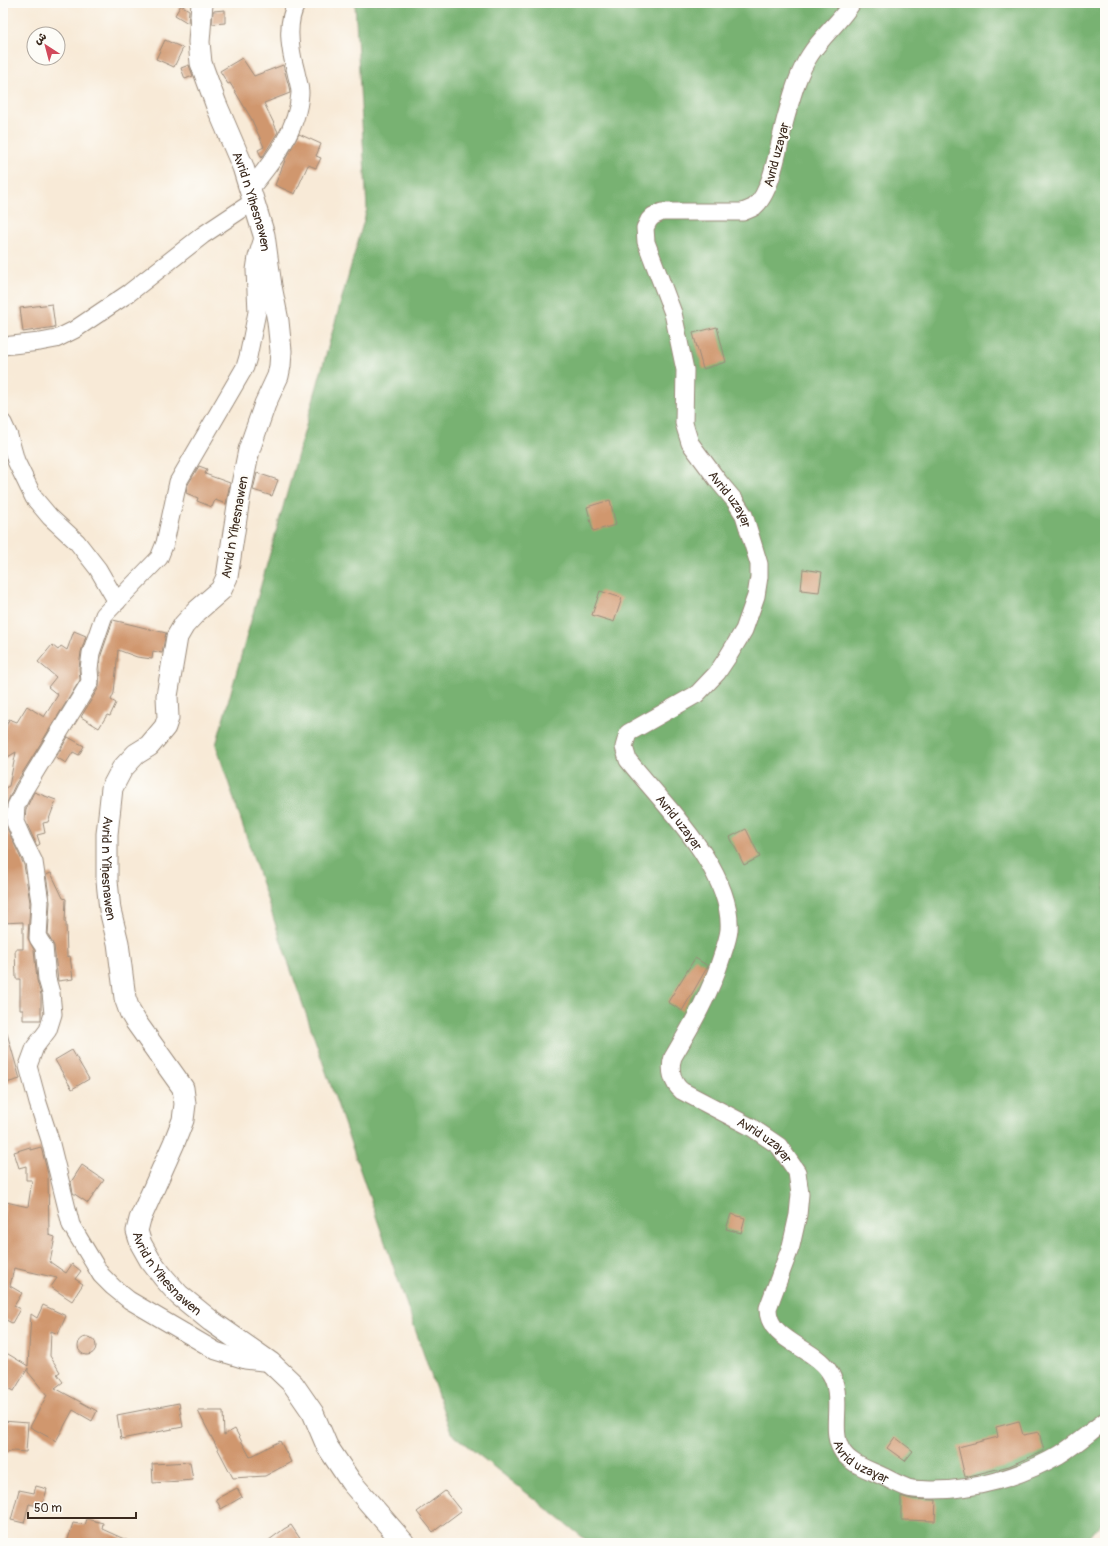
<svg xmlns="http://www.w3.org/2000/svg" width="1108" height="1546" viewBox="0 0 1108 1546" font-family="Pangolin,'Playpen Sans Arabic',sans-serif">
	<style>
		.forest { fill: #78b272; stroke: #5a6e48 }
		.building { fill: #d0976e }
		.lines { fill: none; stroke-linecap: round; stroke-linejoin: round }
		.minor-casing { stroke: #9a8a7a; stroke-width: 19 }
		.tertiary-casing { stroke: #9a8a7a; stroke-width: 23 }
		.minor { stroke: #fff; stroke-width: 17 }
		.tertiary { stroke: #fff; stroke-width: 21 }
		.labels { text-anchor: middle; stroke-width: 4; stroke-linejoin: round; paint-order: stroke }
		.street-label { font-size: 13px; fill: #3b2a1e; stroke: #fdfcf7 }
	</style>
	<rect width="100%" height="100%" fill="#fdfcf7"/>
	<filter id="ink" filterUnits="userSpaceOnUse"><feTurbulence type="fractalNoise" baseFrequency=".025" numOctaves="2"/><feDisplacementMap in="SourceGraphic" scale="8" xChannelSelector="R" yChannelSelector="G"/><feConvolveMatrix kernelMatrix="1 2 1 2 8 2 1 2 1" color-interpolation-filters="sRGB"/></filter>
	<filter id="wash" filterUnits="userSpaceOnUse"><feTurbulence type="fractalNoise" baseFrequency=".012" numOctaves="4" result="noise"/><feDisplacementMap in="SourceGraphic" scale="16" xChannelSelector="R" yChannelSelector="G"/><feGaussianBlur stdDeviation="0.9" result="paint"/><feColorMatrix in="noise" values="0 0 0 0 0 0 0 0 0 0 0 0 0 0 0 0 0 1.4 0 .05"/><feComposite in="paint" operator="in"/></filter>
	<g filter="url(#wash)">
		<rect width="100%" height="100%" fill="#f8ead7"/>
		<path class="forest" d="M355,3H1105V1518L1085,1543H590L451,1433L284,950L216,745L367,209Z"/>
		<g id="blocks">
			<g class="building">
				<path d="M181,5L189,10L188,23L175,15Z"/>
				<path d="M225,10V23L212,24L213,11Z"/>
				<path d="M165,40L183,48L174,67L156,59Z"/>
				<path d="M242,58L254,76L283,65L289,87L290,93L264,103L278,132L262,158L258,150L264,147L251,118L230,83L228,84L220,71Z"/>
				<path d="M189,65L193,76L185,79L181,68Z"/>
				<path d="M299,134L321,144L316,156L321,158L316,168L308,165L295,194L275,185L286,158Z"/>
				<path d="M52,304L55,327L23,332L20,308Z"/>
				<path d="M717,327L726,362L703,369L693,333Z"/>
				<path d="M199,466L207,469L205,474L230,483L226,504L215,500L212,507L197,501L198,498L186,493L187,486Z"/>
				<path d="M257,473L278,480L272,496L253,490Z"/>
				<path d="M610,500L616,525L593,531L587,507Z"/>
				<path d="M803,569L822,572L819,592L801,590Z"/>
				<path d="M600,591L622,598L614,622L592,615Z"/>
				<path d="M113,620L166,633L162,653L153,651L152,659L137,657L118,650L114,693L111,700L116,703L110,716L107,715L99,728L81,717L99,687L101,655Z"/>
				<path d="M74,631L86,636L81,652L79,668L80,680L15,785L6,805V826L24,865L30,902L28,938L34,950L37,980L41,995V1020H23V1010H20V979H16L15,949H23V922L3,923V789L9,786L16,752L3,760V734L9,719L17,722L27,706L44,717L58,695L48,687L56,677L38,662L52,645L58,650L61,646L67,650Z"/>
				<path d="M68,737L84,746L79,755L73,752L66,763L56,757Z"/>
				<path d="M34,792L56,800L48,822L43,823L45,833L37,835L40,844L37,846L25,820L26,809Z"/>
				<path d="M746,829L760,857L744,865L730,837Z"/>
				<path d="M51,873L63,898L66,899L65,922H66L67,957L70,956L73,979L58,981L54,946L48,935L50,902L46,875Z"/>
				<path d="M695,958L708,966L682,1011L668,1002Z"/>
				<path d="M3,1030H6L20,1079L3,1084Z"/>
				<path d="M72,1050L89,1079L72,1089L55,1060Z"/>
				<path d="M30,1147V1150L41,1147L48,1174L49,1235L55,1237L50,1262L66,1273L72,1264L81,1271L75,1279L83,1284L72,1301L51,1287L57,1278L14,1268L10,1286L22,1293L14,1306L20,1309L12,1323L6,1320L3,1326V1217L6,1202L28,1207L32,1180H26V1166L19,1168L14,1152Z"/>
				<path d="M82,1165L104,1180L88,1203L73,1193L71,1182Z"/>
				<path d="M731,1214L745,1218L741,1233L726,1229Z"/>
				<path d="M43,1305L66,1316L58,1334L51,1331L50,1356L60,1372L57,1374L63,1382L55,1388L97,1411L92,1421L73,1410L56,1441L30,1427L47,1395L28,1372V1368L14,1391L3,1385V1351L28,1366L31,1314L37,1318Z"/>
				<circle cx="87" cy="1346" r="9"/>
				<path d="M179,1403L183,1427L121,1439L117,1415Z"/>
				<path d="M198,1411H223L224,1435L235,1429L250,1457L280,1441L291,1462L265,1476L233,1478Z"/>
				<path d="M3,1421L28,1423L26,1452L13,1451L3,1454Z"/>
				<path d="M1019,1421L1023,1435L1039,1432L1044,1451L1009,1466L965,1477L958,1447L998,1437L996,1427Z"/>
				<path d="M895,1437L913,1451L905,1461L887,1448Z"/>
				<path d="M190,1462L193,1480L153,1483L152,1464Z"/>
				<path d="M36,1486L47,1489L42,1507L29,1504L24,1523L11,1520L19,1490L34,1493Z"/>
				<path d="M237,1488L242,1497L221,1509L216,1499Z"/>
				<path d="M445,1491L461,1511L433,1532L417,1512Z"/>
				<path d="M901,1496L912,1499L936,1500L935,1521L901,1520Z"/>
				<path d="M87,1519L103,1523L102,1529L133,1543H67L73,1523L85,1525Z"/>
				<path d="M291,1525L303,1543H265L284,1529Z"/>
			</g>
		</g>
	</g>
	<g filter="url(#ink)">
		<use href="#blocks" fill-opacity="0" stroke="#9a8a7a" stroke-width="1"/>
		<g class="lines">
			<g class="minor-casing">
				<g id="minor">
					<path id="s1" d="M852,3C840,22 822,36 810,55C798,73 792,96 786,117C779,141 773,192 754,207C751,209 747,210 743,212H662L653,216L649,220L645,228L646,242L673,313L685,370L684,423L686,430L690,443L719,482L735,501L744,515L759,564V577L756,596L744,630L727,658L717,673L697,694L628,733L624,747L628,760C663,804 733,870 729,930C728,939 725,947 722,956C711,992 692,1025 673,1057C669,1069 672,1083 682,1091L751,1127L779,1146L797,1172L800,1194L798,1215L791,1246L768,1308C767,1340 813,1347 828,1370C846,1394 829,1427 841,1449C848,1463 867,1469 880,1475C889,1479 899,1485 908,1488C914,1490 922,1489 929,1490C973,1491 1020,1477 1059,1455C1075,1445 1090,1432 1105,1421"/>
					<path d="M250,189C273,161 298,130 300,93C300,86 297,78 296,72C290,50 285,23 297,3"/>
					<path d="M263,238L257,257L255,270L257,312L248,357L245,367L178,482L165,543L159,558L104,615L91,653L89,669L90,682L24,790L16,806L15,822L22,838L34,862L40,902L38,938L44,947L47,979L51,993L53,1014L48,1030L35,1047L28,1066L38,1103L50,1140L71,1225L101,1275L113,1287L129,1300L216,1351L245,1360L271,1363"/>
					<path d="M3,346L40,342L56,339L74,330L129,293L203,235L254,201"/>
					<path d="M3,423L9,436L16,461L34,498L50,517L77,542L98,569L117,602"/>
				</g>
			</g>
			<g class="tertiary-casing">
				<g id="tertiary">
					<path id="s2" d="M202,3L199,42L201,63L216,104L243,167L264,235L271,286L278,321L281,351L280,366L278,376L265,404L249,450L239,499L227,577L221,590L197,611L184,625L177,637L167,696L168,718L165,727L149,746L136,754L122,769L112,788L107,834V881L110,910L118,943L125,998L130,1012L136,1022L183,1088L185,1104L183,1120L174,1143L140,1219L137,1231L141,1244L150,1260L164,1278L179,1295L211,1321L271,1363L293,1384L313,1413L327,1446L351,1482L404,1543"/>
				</g>
			</g>
			<use href="#minor" class="minor"/>
			<use href="#tertiary" class="tertiary"/>
		</g>
	</g>
	<g class="labels">
		<g class="street-label">
			<text transform="translate(776 154) rotate(-75)" y="5">Avrid uzaɣaṛ</text>
			<text dy="5" stroke="none"><textPath href="#s2" startOffset="208">Avrid n Yiḥesnawen</textPath></text>
			<text dy="5" stroke="none"><textPath href="#s1" startOffset="640">Avrid uzaɣaṛ</textPath></text>
			<text transform="translate(234 527) rotate(-80)" y="5">Avrid n Yiḥesnawen</text>
			<text dy="5" stroke="none"><textPath href="#s1" startOffset="1048">Avrid uzaɣaṛ</textPath></text>
			<text dy="5" stroke="none"><textPath href="#s2" startOffset="928">Avrid n Yiḥesnawen</textPath></text>
			<text dy="5" stroke="none"><textPath href="#s1" startOffset="1443">Avrid uzaɣaṛ</textPath></text>
			<text dy="5" stroke="none"><textPath href="#s2" startOffset="1372">Avrid n Yiḥesnawen</textPath></text>
			<text dy="5" stroke="none"><textPath href="#s1" startOffset="1826">Avrid uzaɣaṛ</textPath></text>
		</g>
	</g>
	<rect width="1108" height="1546" fill="none" stroke="#fdfcf7" stroke-width="16"/>
	<g transform="translate(46 46) rotate(324)"><circle r="19" fill="#fdfcf7" stroke="#afa8a0"/>
	<path d="M0-3L7 15L0 10L-7 15Z" fill="#d1495b"/>
	<text y="-6" font-size="11" font-weight="bold" text-anchor="middle" fill="#3b2a1e">ش</text>
	</g>
	<path d="M28 1512v6h108v-6" fill="none" stroke="#3b2a1e" stroke-width="2"/>
	<text x="34" y="1512" font-size="12" fill="#3b2a1e" stroke="#fdfcf7" stroke-width="3" paint-order="stroke">50 m</text>
</svg>
